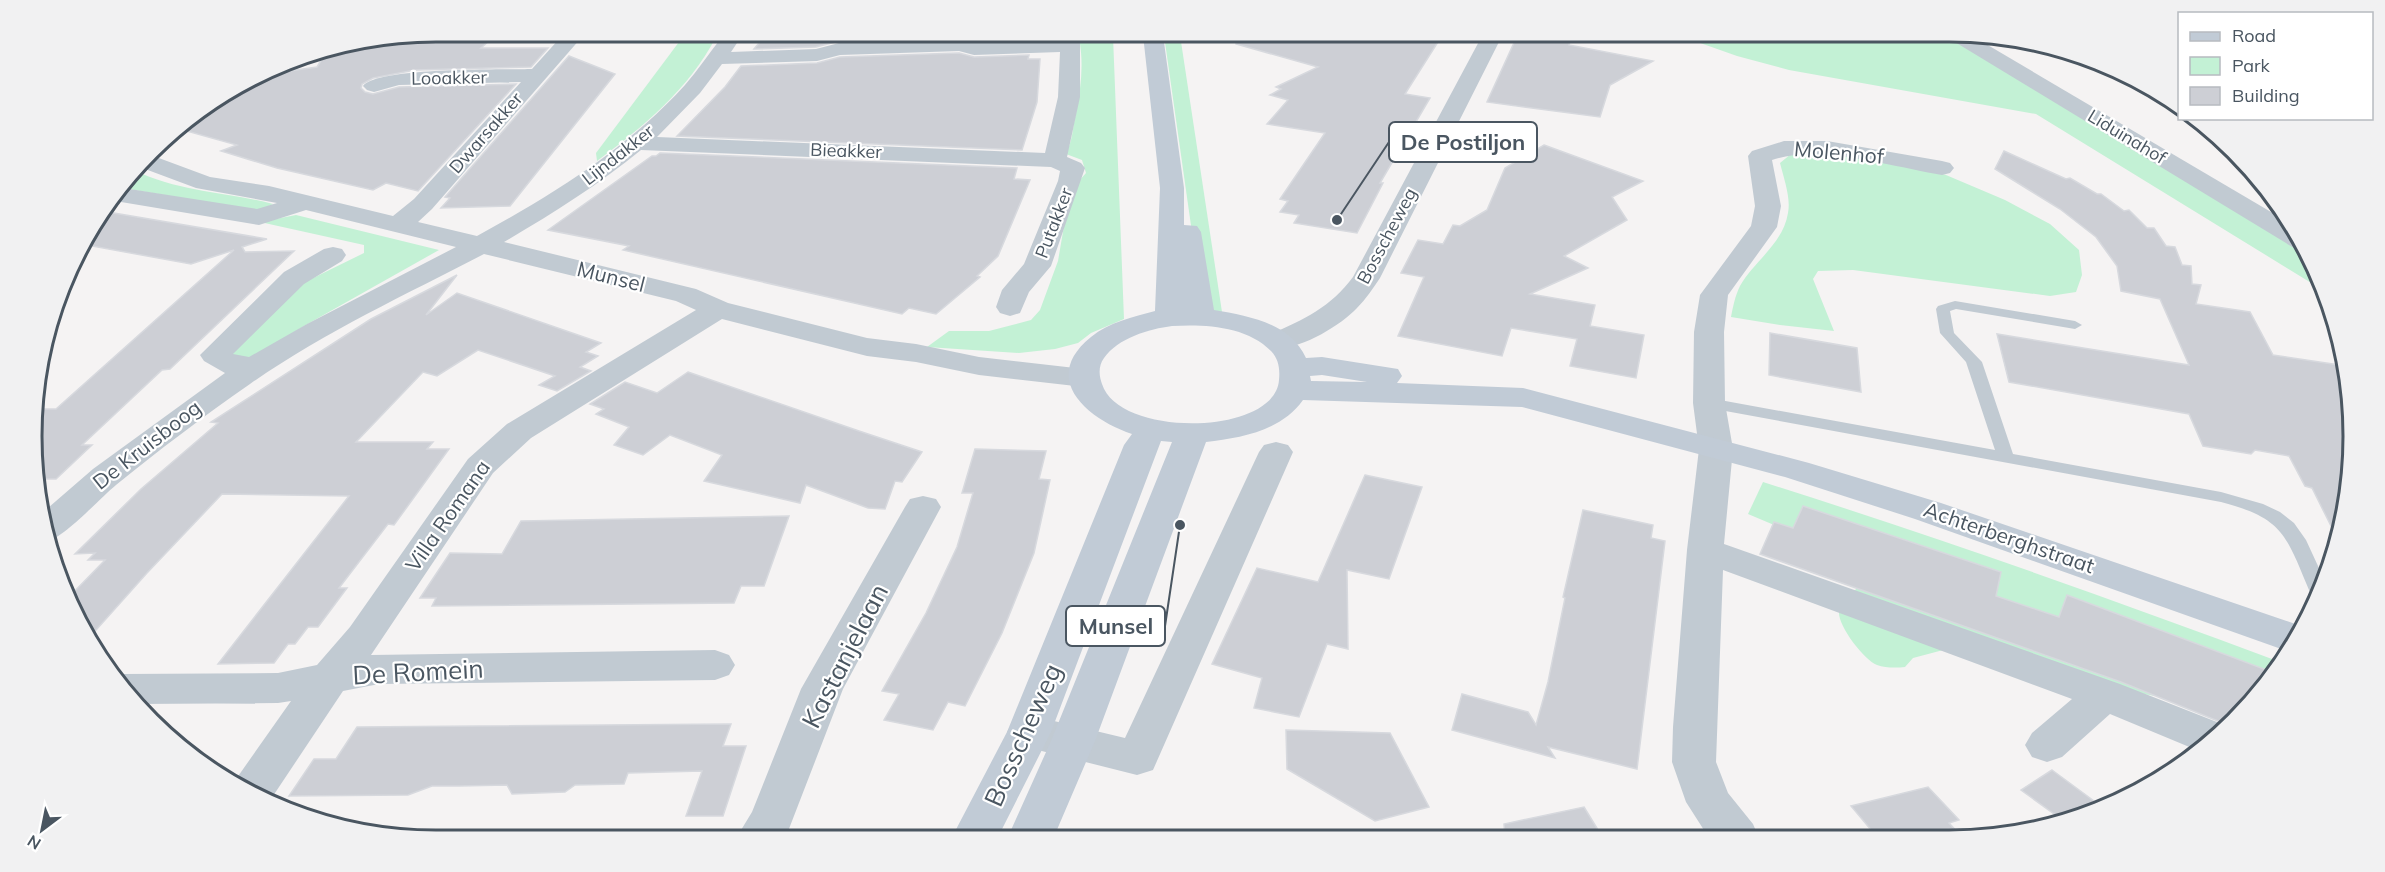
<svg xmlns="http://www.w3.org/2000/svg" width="2385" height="872" viewBox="0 0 2385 872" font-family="Mulish,sans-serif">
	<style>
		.green { fill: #c3f1d5 }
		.building { fill: #cdcfd5; stroke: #d7d9de; stroke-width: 1.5 }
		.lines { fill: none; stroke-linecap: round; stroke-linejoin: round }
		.lane { fill: #c1cad2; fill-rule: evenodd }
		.street { fill: #c1cad2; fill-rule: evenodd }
		.secondary { fill: #c1cbd6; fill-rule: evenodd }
		.labels { text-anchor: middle; stroke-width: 4.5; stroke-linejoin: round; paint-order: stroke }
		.far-street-label { font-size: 18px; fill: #4a5661; stroke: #fff }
		.street-label { font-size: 21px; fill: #4a5661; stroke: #fff }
		.near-street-label { font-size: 26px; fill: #4a5661; stroke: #fff }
		.rim { fill: none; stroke: #4a5661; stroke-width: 3 }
		.leader { fill: none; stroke: #4a5661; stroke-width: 2 }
		.callout-dot { fill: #4a5661; stroke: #fff; stroke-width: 2 }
		.callout { fill: #fff; stroke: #4a5661; stroke-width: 2 }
		.callout-label { font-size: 22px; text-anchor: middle; font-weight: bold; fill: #4a5661 }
	</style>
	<rect width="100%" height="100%" fill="#f5f3f3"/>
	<g class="green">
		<path d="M1945,32L2304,245L2326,292L2036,114L1789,70L1737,56L1672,33Z"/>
		<path d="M1164,35H1180L1222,312L1203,310Z"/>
		<path d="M1084,36H1113L1124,319L1091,333L1078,343L1055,349L1019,353L927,347L949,331H989L1031,320L1040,310L1058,261L1070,191L1086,173L1082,160L1066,154C1074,136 1072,129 1076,113C1081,87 1084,64 1079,38Z"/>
		<path d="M716,37C689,89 643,127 597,161L596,153L682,38Z"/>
		<path d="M1827,152L1914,165L1946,175L2005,200L2050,224L2079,250L2082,275L2076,292L2050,296L1853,270L1818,271L1813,279L1834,331L1780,325L1731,317C1733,307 1735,296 1740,286C1754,261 1783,244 1788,213C1791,198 1784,179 1780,163L1791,154Z"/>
		<path d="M133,170C183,193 223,191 273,204L259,211L117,187Z"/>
		<path d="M296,215L439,250L304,326L242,364L219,363L305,282L364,253V245L260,222Z"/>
		<path d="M1763,482C1937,537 2109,598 2280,662L2238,713L2224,707L2143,694L1947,649L1913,658L1905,667C1896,668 1885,668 1877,665C1864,660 1838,626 1839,612C1841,600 1850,594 1859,587L1805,538L1748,514Z"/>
	</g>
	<g class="building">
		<path d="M1550,33L1571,38L1569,45L1653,61L1610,85L1600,117L1487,102L1518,34Z"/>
		<path d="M1427,34L1423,41L1438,42L1405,94L1430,98L1380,183H1383L1357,233L1294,223L1299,215L1280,212L1288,201L1280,199L1325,133L1267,124L1288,100L1270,95L1281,89L1276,87L1318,67L1236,44L1237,35Z"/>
		<path d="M1029,36V39L975,41L960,37L839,41L816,47L754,49L764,37Z"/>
		<path d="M357,39H491L481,48H548L531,67L415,70L373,78L362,84L361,88L365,92L373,94L399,87L516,84L418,191L386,183L373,190L277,168L221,151L237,145L176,128L261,75L317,67L329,48Z"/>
		<path d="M959,53L974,57L1029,55L1028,59H1040L1037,102L1022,150L677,136L725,87L741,66L817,63L840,57Z"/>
		<path d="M569,56L615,74L510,206L441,208L450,198L445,197Z"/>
		<path d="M1544,145L1643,181L1612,197L1627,220L1564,256L1588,268L1530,294L1595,305L1590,326L1644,335L1636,378L1570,366L1577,339L1511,328L1502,356L1398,336L1424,277L1401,273L1418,240L1443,244L1453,225L1460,226L1487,210L1505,168Z"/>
		<path d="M2004,151L2066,179L2070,178L2097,194H2101L2124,211L2129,210L2147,228H2154L2166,246L2175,247L2182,265L2191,266L2192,284L2201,285L2196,304L2250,312L2273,355L2346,366L2350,383L2353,462L2339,542L2312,488L2305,486L2289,456L2255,450L2251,454L2203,446L2189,414L2009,382L1997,334L2189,365L2160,299L2121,291L2117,266L2096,237L2060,209L1995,169Z"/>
		<path d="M660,153L1017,168L1014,179L1030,180L998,256L977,276L980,277L936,314L909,308L902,314L623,250L629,246L548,230L652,156H656Z"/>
		<path d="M102,211L267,239L242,247L245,252L294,251L170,369L162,370L82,445H92L56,479H46L37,488L32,462L34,417L43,409H56L234,250L191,264L81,244Z"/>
		<path d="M457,275L426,315L457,293L601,343L586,352L598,356L580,367L591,371L557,391L539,385L555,376L478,350L437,376L423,372L356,442H433L427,449H449L394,525L388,524L339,588H347L318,627H308L295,644H288L274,663L218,664L349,496L222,494L147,573L89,638L70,596L105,560H88L95,553L75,554L141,489L218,423L211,422L371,319Z"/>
		<path d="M1770,333L1857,348L1861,392L1769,375Z"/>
		<path d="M688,372L859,431L922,452L902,482L895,481L885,509L868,508L806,485L800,503L704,481L722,455L670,435L643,455L614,445L629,427L596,414L604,409L590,404L625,382L657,393Z"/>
		<path d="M975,449L1046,451L1039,479L1050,480L1034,553L1002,633L965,706L948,702L933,730L884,720L899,694L882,691L926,613L957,547L973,493H962Z"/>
		<path d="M1365,475L1422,487L1389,579L1347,570L1348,649L1327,644L1299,717L1254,708L1262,678L1212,664L1257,568L1318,582Z"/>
		<path d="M1803,506L2001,572L1996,596L2059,617L2067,595L2272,672L2228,725L2121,682L1760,554L1774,522L1793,528Z"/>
		<path d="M1583,510L1653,525L1651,538L1665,541L1637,769L1548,747L1555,758L1452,730L1462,694L1528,712L1536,725L1548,682L1565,598L1563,597Z"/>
		<path d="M789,516L764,586H741L734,603L432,606L436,598H420L450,553L502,554L521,521Z"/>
		<path d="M731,724L723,746H746L723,816H686L702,771L628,773L624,784L575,785L565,792L512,794L507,785L459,786H432L408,795L289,796L314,759H336L357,727Z"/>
		<path d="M1286,730L1390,733L1429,807L1375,821L1287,769Z"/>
		<path d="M2052,770L2102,807L2061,819L2021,790Z"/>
		<path d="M1928,787L1959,820L1949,823L1962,837H1877L1851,806Z"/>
		<path d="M1584,807L1603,838H1505L1504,824Z"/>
	</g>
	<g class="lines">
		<path class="lane" d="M1955,301L2075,321L2082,325L2075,329L1956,309L1950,311L1954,333L1982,362L2013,454L2221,492L2263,504L2280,512L2294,523L2306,540L2324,579L2317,596L2312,595L2309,590C2286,535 2283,518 2221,502L1709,408L1701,403L1709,398L1995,450L1966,362L1940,333L1936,309L1938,306Z"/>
		<g class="street">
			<path d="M1942,32L1969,34L2293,225L2306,249L2294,248L1945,36Z"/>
			<path d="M1483,34H1503L1380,278C1373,288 1366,299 1357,308C1339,327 1294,354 1268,347L1264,341L1268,335C1302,321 1331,307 1353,277Z"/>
			<path d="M1060,36H1080V97L1067,157L1081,163L1085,168L1051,266L1029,292L1020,313L1010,316L1000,313L996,307L1002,290L1024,264L1058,181L1060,171L1051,167L641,150C598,185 552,214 504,242L696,289L728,303L867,338L916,344L979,357L1084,369L1095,371L1100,378L1095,385L1084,387L979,375L916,362L867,356L722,319L531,438L493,473L371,655L715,650L729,655L735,665L729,675L715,680L379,684L343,691L271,799L234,782L291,701L278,703L135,704L113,677L123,674L278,673L317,665L350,627L468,459L507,424L696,310L676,301L484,254C405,295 323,333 250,384C204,416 159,450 116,485C98,500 65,537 46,542L41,514L93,469L225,373L204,361L200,355L284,272L324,249L333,247L342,249L346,255L342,261L304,284L233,354L249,357L307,324L456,247L306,210L259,225L109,200L117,187L257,209L277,203L196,188L137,166L148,154L210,177L269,186L393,216L414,199L521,82L399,85L374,92L367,90L363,86C377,67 504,70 532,69L560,38H581L432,209L418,222L477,236C552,195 627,149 685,85C698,70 709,53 722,37H741L731,52L816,49L839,43L960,39L975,43L1060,40ZM959,51L974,55L1060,52L1058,97L1045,153L657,137L700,93L722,64L817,61L840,55Z"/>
			<path d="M1784,141H1827L1942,161L1950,163L1954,168L1950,173L1942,175C1895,167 1817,144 1772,160L1781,206L1777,227L1728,295L1724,332L1725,403L1733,449L1724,544L2120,684L2227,726L2216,740L2199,751L2110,714L2062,757L2047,762L2032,757L2025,745L2032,733L2072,699L1723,570L1716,762L1728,793L1753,824L1759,838H1709L1686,802L1672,762L1673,727L1687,550L1699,449L1693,403L1694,332L1700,295L1751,226L1755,206L1748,156L1752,151Z"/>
			<path d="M1276,442L1288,445L1293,452L1153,770L1137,775L1014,744L1007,732L1014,720L1029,715L1125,738L1259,452L1264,445Z"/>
			<path d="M923,496L936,499L941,507L843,689L787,834L784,840H735L752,812L801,689L905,507L910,499Z"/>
		</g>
		<path class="secondary" d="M1143,35H1163L1184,188V225L1197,226L1201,232L1214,310C1249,316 1290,323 1306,358L1322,357L1398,369L1402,376L1397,383L1523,388L1809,463L1941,503L2304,627L2299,639L2289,651L2284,650L1915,519L1785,477L1522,407L1303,400C1281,431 1241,438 1206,442L1095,741L1053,839H1007L1051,741L1172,442L1161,441L1051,732L997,839H951L1007,732L1124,445L1132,434C1088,419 1039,379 1091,337C1109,322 1133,317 1155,311L1160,188ZM1172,326C1204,324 1247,326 1271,351C1279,359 1280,370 1279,380C1275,436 1119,438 1102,384C1099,376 1098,366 1104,358C1118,338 1149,329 1172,326ZM1322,375L1367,382L1311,381L1310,376Z"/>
	</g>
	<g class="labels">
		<g class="far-street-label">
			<text transform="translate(449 78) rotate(-1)" y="6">Looakker</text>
			<text transform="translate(486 133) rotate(-49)" y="6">Dwarsakker</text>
			<text transform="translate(2127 137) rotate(31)" y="6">Liduinahof</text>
			<text transform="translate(846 151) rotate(2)" y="6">Bieakker</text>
			<text transform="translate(618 155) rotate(-38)" y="6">Lijndakker</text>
			<text transform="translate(1054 223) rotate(-69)" y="6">Putakker</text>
			<text transform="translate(1387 236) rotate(-62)" y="6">Bosscheweg</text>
		</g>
		<g class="street-label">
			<text transform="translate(1839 153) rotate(5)" y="7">Molenhof</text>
			<text transform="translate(611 277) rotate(14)" y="7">Munsel</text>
			<text transform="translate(147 445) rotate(-38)" y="7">De Kruisboog</text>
			<text transform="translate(448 516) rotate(-55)" y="7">Villa Romana</text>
			<text transform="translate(2009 538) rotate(19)" y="7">Achterberghstraat</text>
		</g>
		<g class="near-street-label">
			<text transform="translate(845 656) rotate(-63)" y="9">Kastanjelaan</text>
			<text transform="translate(418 672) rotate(-3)" y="9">De Romein</text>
			<text transform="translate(1023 735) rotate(-66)" y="9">Bosscheweg</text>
		</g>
	</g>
	<path d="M0 0H2385V872H0ZM436 42H1949A394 394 0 0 1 2343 436V436A394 394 0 0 1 1949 830H436A394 394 0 0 1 42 436V436A394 394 0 0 1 436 42Z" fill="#f1f1f2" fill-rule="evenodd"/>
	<path class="rim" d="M436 42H1949A394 394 0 0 1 2343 436V436A394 394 0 0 1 1949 830H436A394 394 0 0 1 42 436V436A394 394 0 0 1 436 42Z"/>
	<path class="leader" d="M1337 220L1389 142M1180 525L1165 626"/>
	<g class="callout-dot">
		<circle cx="1337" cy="220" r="6"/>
		<circle cx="1180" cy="525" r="6"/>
	</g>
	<g class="callout">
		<rect x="1389" y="122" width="148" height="40" rx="6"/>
		<rect x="1066" y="606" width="99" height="40" rx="6"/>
	</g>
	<g class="callout-label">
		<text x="1463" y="150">De Postiljon</text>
		<text x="1116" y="634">Munsel</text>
	</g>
	<rect x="2178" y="12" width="195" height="108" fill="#ffffff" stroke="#b7bbc0" stroke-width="1.5"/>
	<rect x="2190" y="32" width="30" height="9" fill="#c1cbd6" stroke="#b7bbc0" stroke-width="1.5"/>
	<text x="2232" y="42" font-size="18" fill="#4a5661">Road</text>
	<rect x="2190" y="57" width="30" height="18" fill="#c3f1d5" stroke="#b7bbc0" stroke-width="1.5"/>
	<text x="2232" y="72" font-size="18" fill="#4a5661">Park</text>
	<rect x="2190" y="87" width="30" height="18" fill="#cdcfd5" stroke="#b7bbc0" stroke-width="1.5"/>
	<text x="2232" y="102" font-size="18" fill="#4a5661">Building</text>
	<g transform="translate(42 830) rotate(212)" stroke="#ffffff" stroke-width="4.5" paint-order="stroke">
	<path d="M0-4.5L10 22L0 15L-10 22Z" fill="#4a5661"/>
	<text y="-9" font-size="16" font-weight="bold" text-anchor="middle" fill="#4a5661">N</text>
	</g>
</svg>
